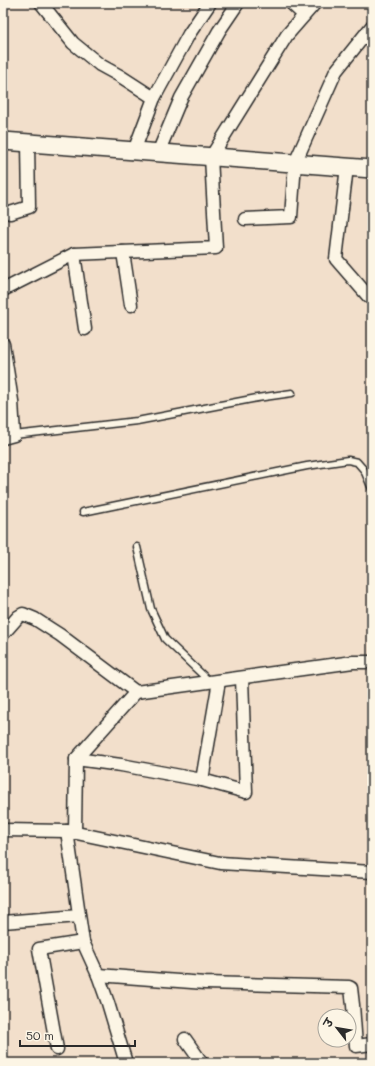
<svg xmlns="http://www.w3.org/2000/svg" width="375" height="1066" viewBox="0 0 375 1066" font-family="Mali,'Playpen Sans Deva',sans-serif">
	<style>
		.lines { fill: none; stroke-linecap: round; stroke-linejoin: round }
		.lane-casing { stroke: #2b2b2b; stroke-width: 9 }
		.street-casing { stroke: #2b2b2b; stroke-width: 15 }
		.secondary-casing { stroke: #2b2b2b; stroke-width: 20 }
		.lane { stroke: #fcf5e5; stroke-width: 6 }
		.street { stroke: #fcf5e5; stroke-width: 12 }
		.secondary { stroke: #fcf5e5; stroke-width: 17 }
	</style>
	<rect width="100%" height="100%" fill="#f2dfcb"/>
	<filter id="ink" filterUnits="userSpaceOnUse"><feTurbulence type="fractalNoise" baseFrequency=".025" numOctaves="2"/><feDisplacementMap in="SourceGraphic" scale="8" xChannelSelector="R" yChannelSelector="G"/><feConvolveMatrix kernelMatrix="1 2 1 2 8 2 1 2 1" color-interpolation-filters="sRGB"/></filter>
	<g filter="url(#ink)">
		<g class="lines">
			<g class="lane-casing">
				<g id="lane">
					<path d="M14,435L137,421L257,398L292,393"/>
					<path d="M83,512L307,466L348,460L357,462L364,470L372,489"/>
					<path d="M137,547L151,609L165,639L210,682"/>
				</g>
			</g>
			<g class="street-casing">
				<g id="street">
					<path d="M41,3L73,43L100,65L120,76L154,98"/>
					<path d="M291,3L304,15"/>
					<path d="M134,151L154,98L189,34L210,3"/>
					<path d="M158,153L181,98L219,31L238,3"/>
					<path d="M347,167L336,259L369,297"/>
					<path d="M10,213L29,207L28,143"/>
					<path d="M245,219L291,217L295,163L336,71L372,26"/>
					<path d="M123,252L131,305"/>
					<path d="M74,254L85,329"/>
					<path d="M3,290L74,254L216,248L211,157L287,35L315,3"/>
					<path d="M3,344L12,401L14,435L3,438"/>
					<path d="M3,634L18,617L23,614L35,619L60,635L136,692"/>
					<path d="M76,759L121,765L202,780L219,681"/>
					<path d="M202,780L246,792L242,678"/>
					<path d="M3,830L67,831L220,863L372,872"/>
					<path d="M67,831L83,942L98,975L108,1003L126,1063"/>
					<path d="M75,833L76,759L136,692L353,662H372"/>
					<path d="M3,922L79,916"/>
					<path d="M98,975L205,983L349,987L351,988L353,1005L356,1046L372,1044"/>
					<path d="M185,1039L202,1063"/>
					<path d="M57,1049L39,949L83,942"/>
				</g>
			</g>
			<g class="secondary-casing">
				<path id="secondary" d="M3,141L372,169"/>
			</g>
			<use href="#lane" class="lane"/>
			<use href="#street" class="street"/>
			<use href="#secondary" class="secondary"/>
		</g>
	</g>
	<rect width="375" height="1066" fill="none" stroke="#fcf5e5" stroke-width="16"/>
	<rect x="8" y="8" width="359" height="1050" fill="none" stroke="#2b2b2b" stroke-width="1.5" filter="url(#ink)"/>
	<g transform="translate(337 1028) rotate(301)"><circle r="19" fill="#fcf5e5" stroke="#a8a49b"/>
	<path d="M0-3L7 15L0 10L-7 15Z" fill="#2b2b2b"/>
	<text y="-6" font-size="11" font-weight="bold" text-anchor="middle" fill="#2b2b2b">उ</text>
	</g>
	<path d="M20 1040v6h115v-6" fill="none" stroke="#2b2b2b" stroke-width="2"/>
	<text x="26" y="1040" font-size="12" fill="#2b2b2b" stroke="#fcf5e5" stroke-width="3" paint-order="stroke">50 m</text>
</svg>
